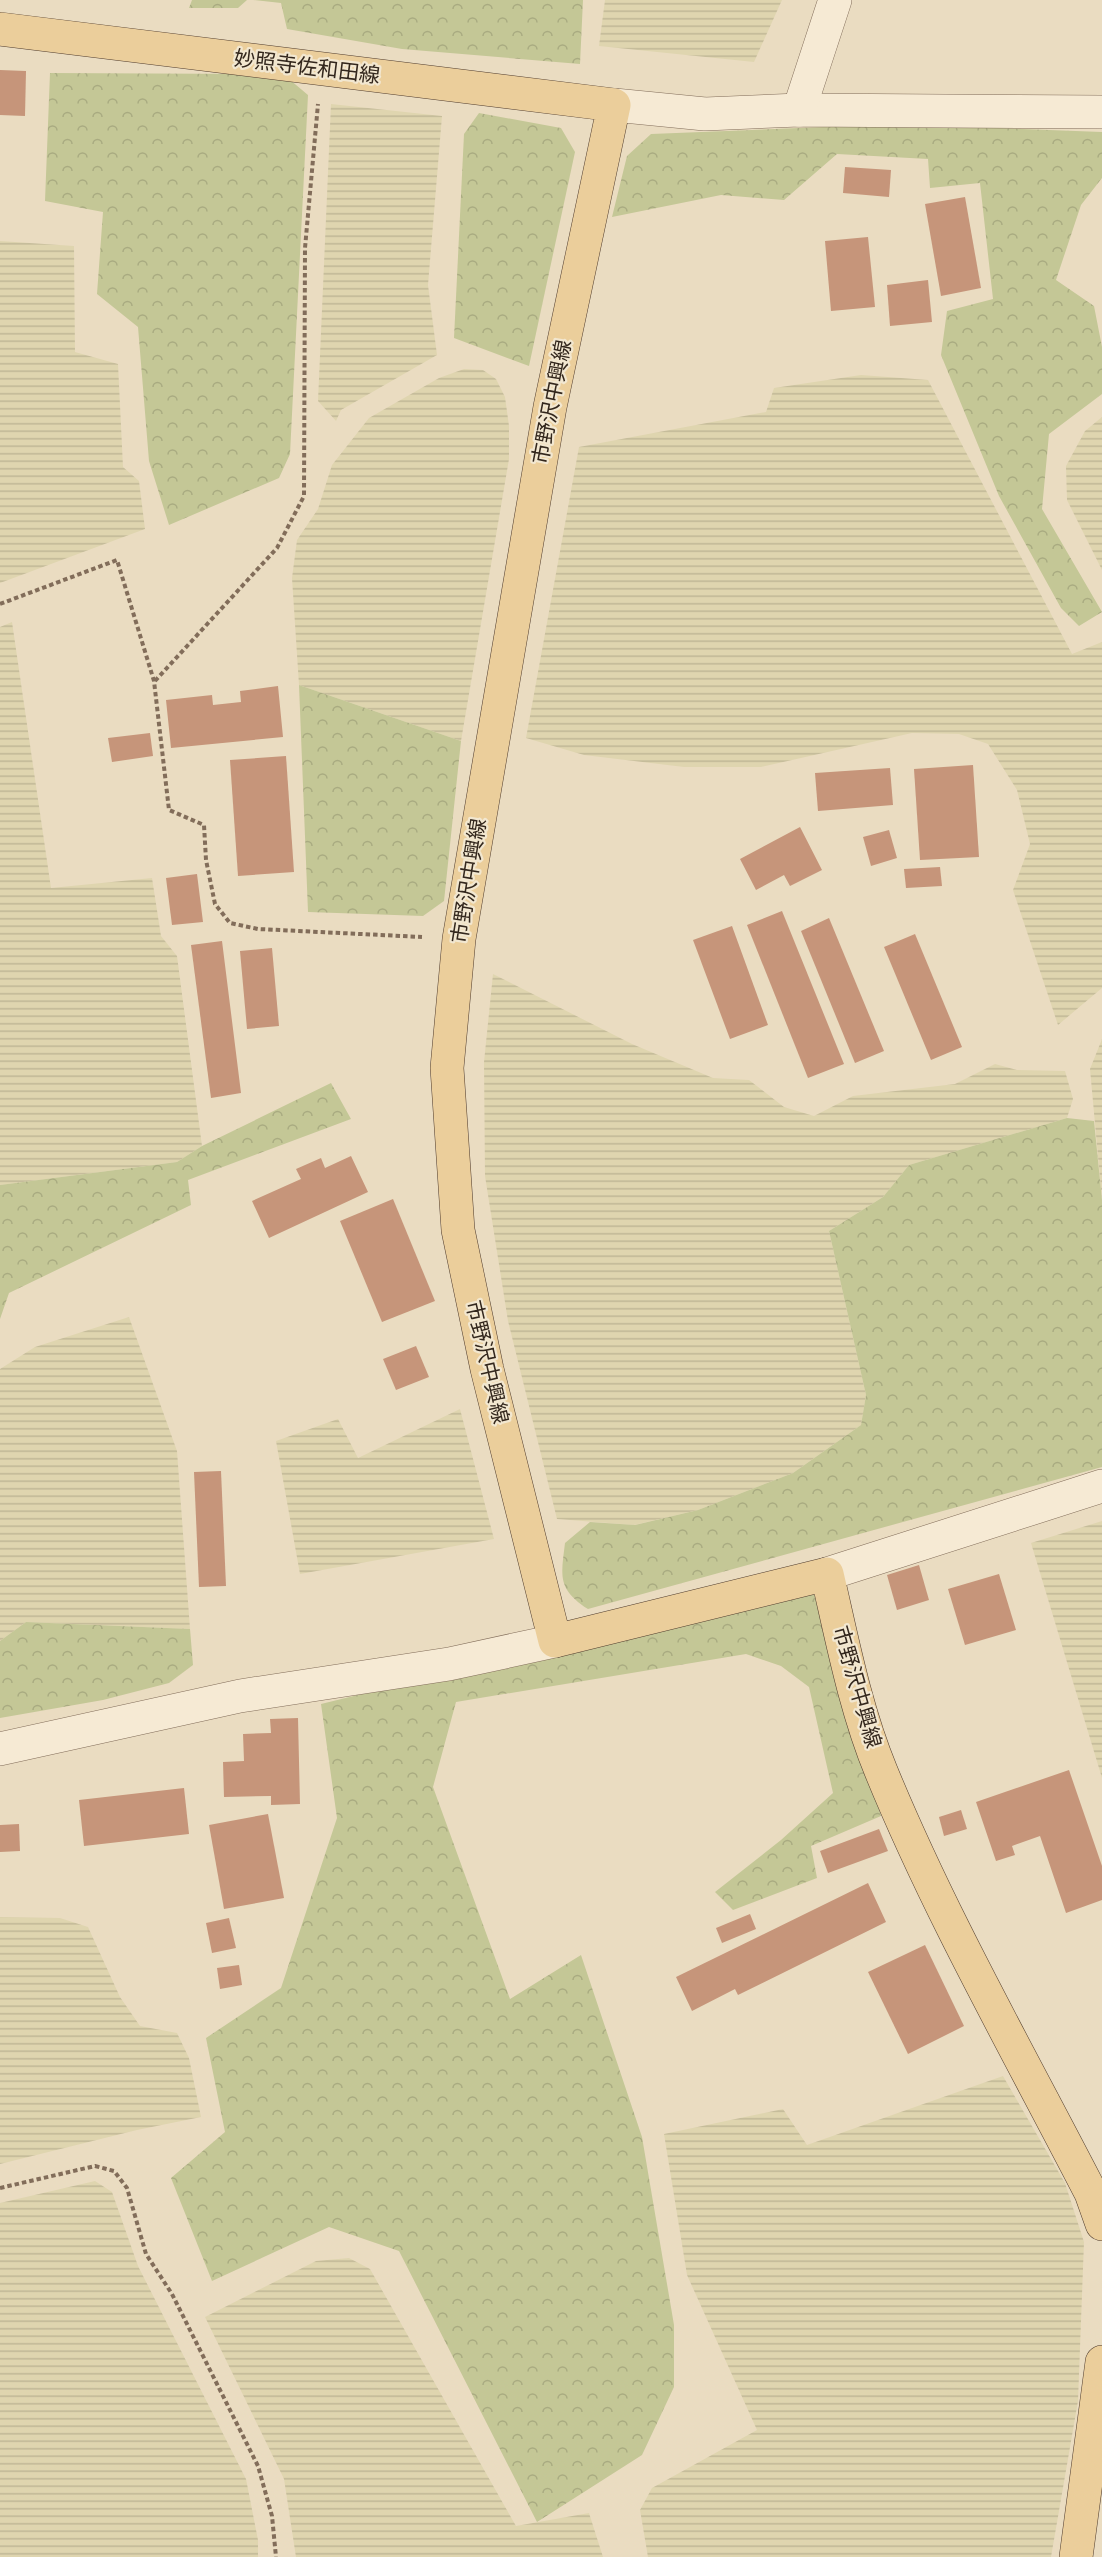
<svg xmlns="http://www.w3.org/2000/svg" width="1102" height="2557" viewBox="0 0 1102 2557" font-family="'Zilla Slab','Noto Sans JP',serif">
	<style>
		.farmland { fill: url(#farmland-rules) }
		.forest { fill: url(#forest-crowns) }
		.building { fill: #c6957a }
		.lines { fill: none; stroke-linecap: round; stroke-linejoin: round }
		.minor-casing { stroke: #826d5a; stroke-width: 34 }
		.major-casing { stroke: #503c2e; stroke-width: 34 }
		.path { stroke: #826d5a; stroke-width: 4; stroke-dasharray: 4.5 3; stroke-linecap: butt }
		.minor { stroke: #f6ead4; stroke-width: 33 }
		.major { stroke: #ebce9b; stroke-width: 33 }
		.labels { text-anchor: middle; stroke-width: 4.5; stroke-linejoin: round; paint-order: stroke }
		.street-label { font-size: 21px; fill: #33271d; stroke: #f2e7d0 }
	</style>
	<defs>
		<pattern id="farmland-rules" width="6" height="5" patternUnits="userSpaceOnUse" patternTransform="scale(1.5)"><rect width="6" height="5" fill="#dfd5af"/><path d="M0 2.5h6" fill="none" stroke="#c0b796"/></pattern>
		<pattern id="forest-crowns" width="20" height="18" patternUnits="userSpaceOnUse" patternTransform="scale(1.5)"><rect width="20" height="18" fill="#c4c796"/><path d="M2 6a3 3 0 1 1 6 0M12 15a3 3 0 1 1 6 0" fill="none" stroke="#a9ab81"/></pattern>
	</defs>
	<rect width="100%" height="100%" fill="#eadcc1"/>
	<g class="farmland">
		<path d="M605,0H782L754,62L599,46Z"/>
		<path d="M331,104L442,116L428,285L437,355L341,410L336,421L318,401Z"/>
		<path d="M0,241L74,246L75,352L118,364L123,467L139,481L145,529L0,583Z"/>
		<path d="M464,369L483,370L496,379L505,397L509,426V459L461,741L299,685L292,578L297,540L318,509L332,465L369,418L439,378Z"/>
		<path d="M861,375L928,380L1072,654L1102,642V988L1058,1025L1013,890L1030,844L1017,790L988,744L959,734L912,733L761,767H684L584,755L526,738L579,447L766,412L774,388Z"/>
		<path d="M1102,417V570L1067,500L1066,466L1085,431Z"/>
		<path d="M12,622L51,888L152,878L161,936L177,956L202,1146L177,1162L0,1185V627Z"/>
		<path d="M493,974L632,1044L713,1078L749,1080L784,1107L814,1116L853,1096L955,1084L995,1064L1017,1070L1065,1071L1073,1099L1067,1118L909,1165L883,1197L829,1231L866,1395L861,1425L793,1473L698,1510L634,1525L557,1519L508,1321L485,1176L484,1062Z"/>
		<path d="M1102,1039V1200L1090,1069Z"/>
		<path d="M129,1317L177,1451L190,1629L26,1622L0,1641V1369L35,1347Z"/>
		<path d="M460,1409L494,1539L300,1574L276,1441L338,1419L358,1458Z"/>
		<path d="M1102,1521V1778L1031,1543Z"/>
		<path d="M0,1917L60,1918L88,1927L120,1997L140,2026L177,2033L189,2058L201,2117L137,2130L0,2164Z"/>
		<path d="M1003,2076L1065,2183L1084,2242L1078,2401L1051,2557H648L640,2510L652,2488L757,2430L687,2275L664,2134L783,2109L807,2145Z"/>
		<path d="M95,2181L112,2192L138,2266L246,2479L258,2540V2557H0V2203Z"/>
		<path d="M349,2258L370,2269L516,2526L589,2513L603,2557H296L284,2479L205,2317L316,2261Z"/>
	</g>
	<g class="forest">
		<path d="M192,0H247L238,8H189Z"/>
		<path d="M253,0H583L580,64L402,49L287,29L281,3Z"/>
		<path d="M50,73L283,74L308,95L290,454L279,478L169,525L149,461L138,327L97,294L103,212L45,201Z"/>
		<path d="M479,113L561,128L575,152L529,366L454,338L464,134Z"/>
		<path d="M897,124L1102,132V178L1081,205L1056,280L1094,306L1102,347V394L1049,434L1042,509L1102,612L1079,626L1061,608L999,496L941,355L947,311L993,299L980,183L930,188L928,159L837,154L784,200L721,195L612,217L627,156L651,134Z"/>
		<path d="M299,685L461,741L444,901L423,916L308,912Z"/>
		<path d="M331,1083L351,1119L188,1180L191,1205L9,1293L0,1319V1185L177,1162L202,1146Z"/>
		<path d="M1067,1118L1094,1121L1102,1200V1467L588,1609C557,1589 561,1576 565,1543L590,1522L635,1525L698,1510L793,1473L861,1425L866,1395L829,1231L883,1197L909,1165Z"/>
		<path d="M811,1584L881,1816L811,1846L817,1878L733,1910L715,1892L781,1840L833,1793L809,1687L781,1666L746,1654L456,1702L433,1787L510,1999L581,1955L642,2137L674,2325V2387L642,2455L537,2522L399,2251L329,2227L212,2281L171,2178L225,2132L206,2038L281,1988L337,1818L321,1704Z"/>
		<path d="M26,1622L190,1629L193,1665L169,1683L103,1700L0,1718V1641Z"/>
	</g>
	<g class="building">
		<path d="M0,70L26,71L25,116L0,115Z"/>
		<path d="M845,167L891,170L889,197L843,193Z"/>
		<path d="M965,197L981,288L941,296L925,204Z"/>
		<path d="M868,237L875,307L831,311L825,241Z"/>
		<path d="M928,280L932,322L890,326L887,285Z"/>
		<path d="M278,686L283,737L171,748L166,700L212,695L213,705L241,702L240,691Z"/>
		<path d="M150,733L153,756L112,762L108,738Z"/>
		<path d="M286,756L294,872L238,876L230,760Z"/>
		<path d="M973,765L979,857L920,860L914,769Z"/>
		<path d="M890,768L893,805L818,811L815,773Z"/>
		<path d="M800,827L822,870L790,886L784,875L756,890L740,859Z"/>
		<path d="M889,830L897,858L871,866L863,837Z"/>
		<path d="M940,867L942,886L906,888L904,869Z"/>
		<path d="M197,874L203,922L172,925L166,878Z"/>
		<path d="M782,911L844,1064L808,1078L747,925Z"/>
		<path d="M829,918L884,1051L855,1063L801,931Z"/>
		<path d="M732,926L768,1025L730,1039L693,940Z"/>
		<path d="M915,934L962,1047L931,1060L884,947Z"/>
		<path d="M222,941L241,1093L211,1098L191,945Z"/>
		<path d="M272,948L279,1026L247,1029L240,951Z"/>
		<path d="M351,1156L368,1192L269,1238L252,1201L301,1179L296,1169L321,1158L325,1168Z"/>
		<path d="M393,1199L435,1301L382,1322L340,1221Z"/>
		<path d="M416,1346L429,1377L396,1390L383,1359Z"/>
		<path d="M221,1471L226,1586L199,1587L194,1472Z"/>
		<path d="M919,1565L929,1600L897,1610L887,1575Z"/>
		<path d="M999,1574L1016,1630L965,1645L948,1589Z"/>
		<path d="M298,1718L300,1804L271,1805V1796L224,1797L223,1762L244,1761L243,1734L271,1733L270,1719Z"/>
		<path d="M1069,1770L1102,1866V1900L1066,1913L1040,1836L1012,1846L1015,1855L996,1861L976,1802Z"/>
		<path d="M184,1788L189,1834L84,1846L79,1800Z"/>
		<path d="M961,1810L967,1829L944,1836L939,1817Z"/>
		<path d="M268,1814L284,1898L224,1909L209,1825Z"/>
		<path d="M19,1824L20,1851L0,1852V1825Z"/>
		<path d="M879,1829L888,1851L828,1873L820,1851Z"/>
		<path d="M868,1883L886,1922L738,1995L735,1989L692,2011L676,1977Z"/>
		<path d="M750,1914L756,1929L722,1943L716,1928Z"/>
		<path d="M229,1918L236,1948L212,1953L206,1923Z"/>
		<path d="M925,1945L964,2026L908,2054L868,1972Z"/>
		<path d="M239,1965L242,1985L220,1989L217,1968Z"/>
	</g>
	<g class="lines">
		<g class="minor-casing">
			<g id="minor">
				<path d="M614,105L705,114L799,110L1102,112"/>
				<path d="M799,110L835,0"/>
				<path d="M827,1574L1102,1486"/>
				<path d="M0,1749L240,1696L449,1664L555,1641"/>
			</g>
		</g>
		<g class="major-casing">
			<g id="major">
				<path d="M0,29L614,105L550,407L459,939L447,1068L458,1230L487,1369L555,1641L827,1574C842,1639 855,1708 881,1771C940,1915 1020,2055 1091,2193L1102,2224"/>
				<path d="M1076,2557L1102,2362"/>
			</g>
		</g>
		<g class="path">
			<path d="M0,604L117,560L154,681L169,810L204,825L206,860L215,904L230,923L258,929L422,937"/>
			<path d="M155,681L277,548L304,496L305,248L318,104"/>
			<path d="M0,2188L95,2166L114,2171L127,2188L146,2254L172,2294L258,2466L272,2516L276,2557"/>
		</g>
		<use href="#minor" class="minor"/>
		<use href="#major" class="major"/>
	</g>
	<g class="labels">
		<g class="street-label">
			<text transform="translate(307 67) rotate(7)" y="7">妙照寺佐和田線</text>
			<text transform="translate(552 402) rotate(-79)" y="7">市野沢中興線</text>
			<text transform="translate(469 881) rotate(-81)" y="7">市野沢中興線</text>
			<text transform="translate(487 1362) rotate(77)" y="7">市野沢中興線</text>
			<text transform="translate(857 1687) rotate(74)" y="7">市野沢中興線</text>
		</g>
	</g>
</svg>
